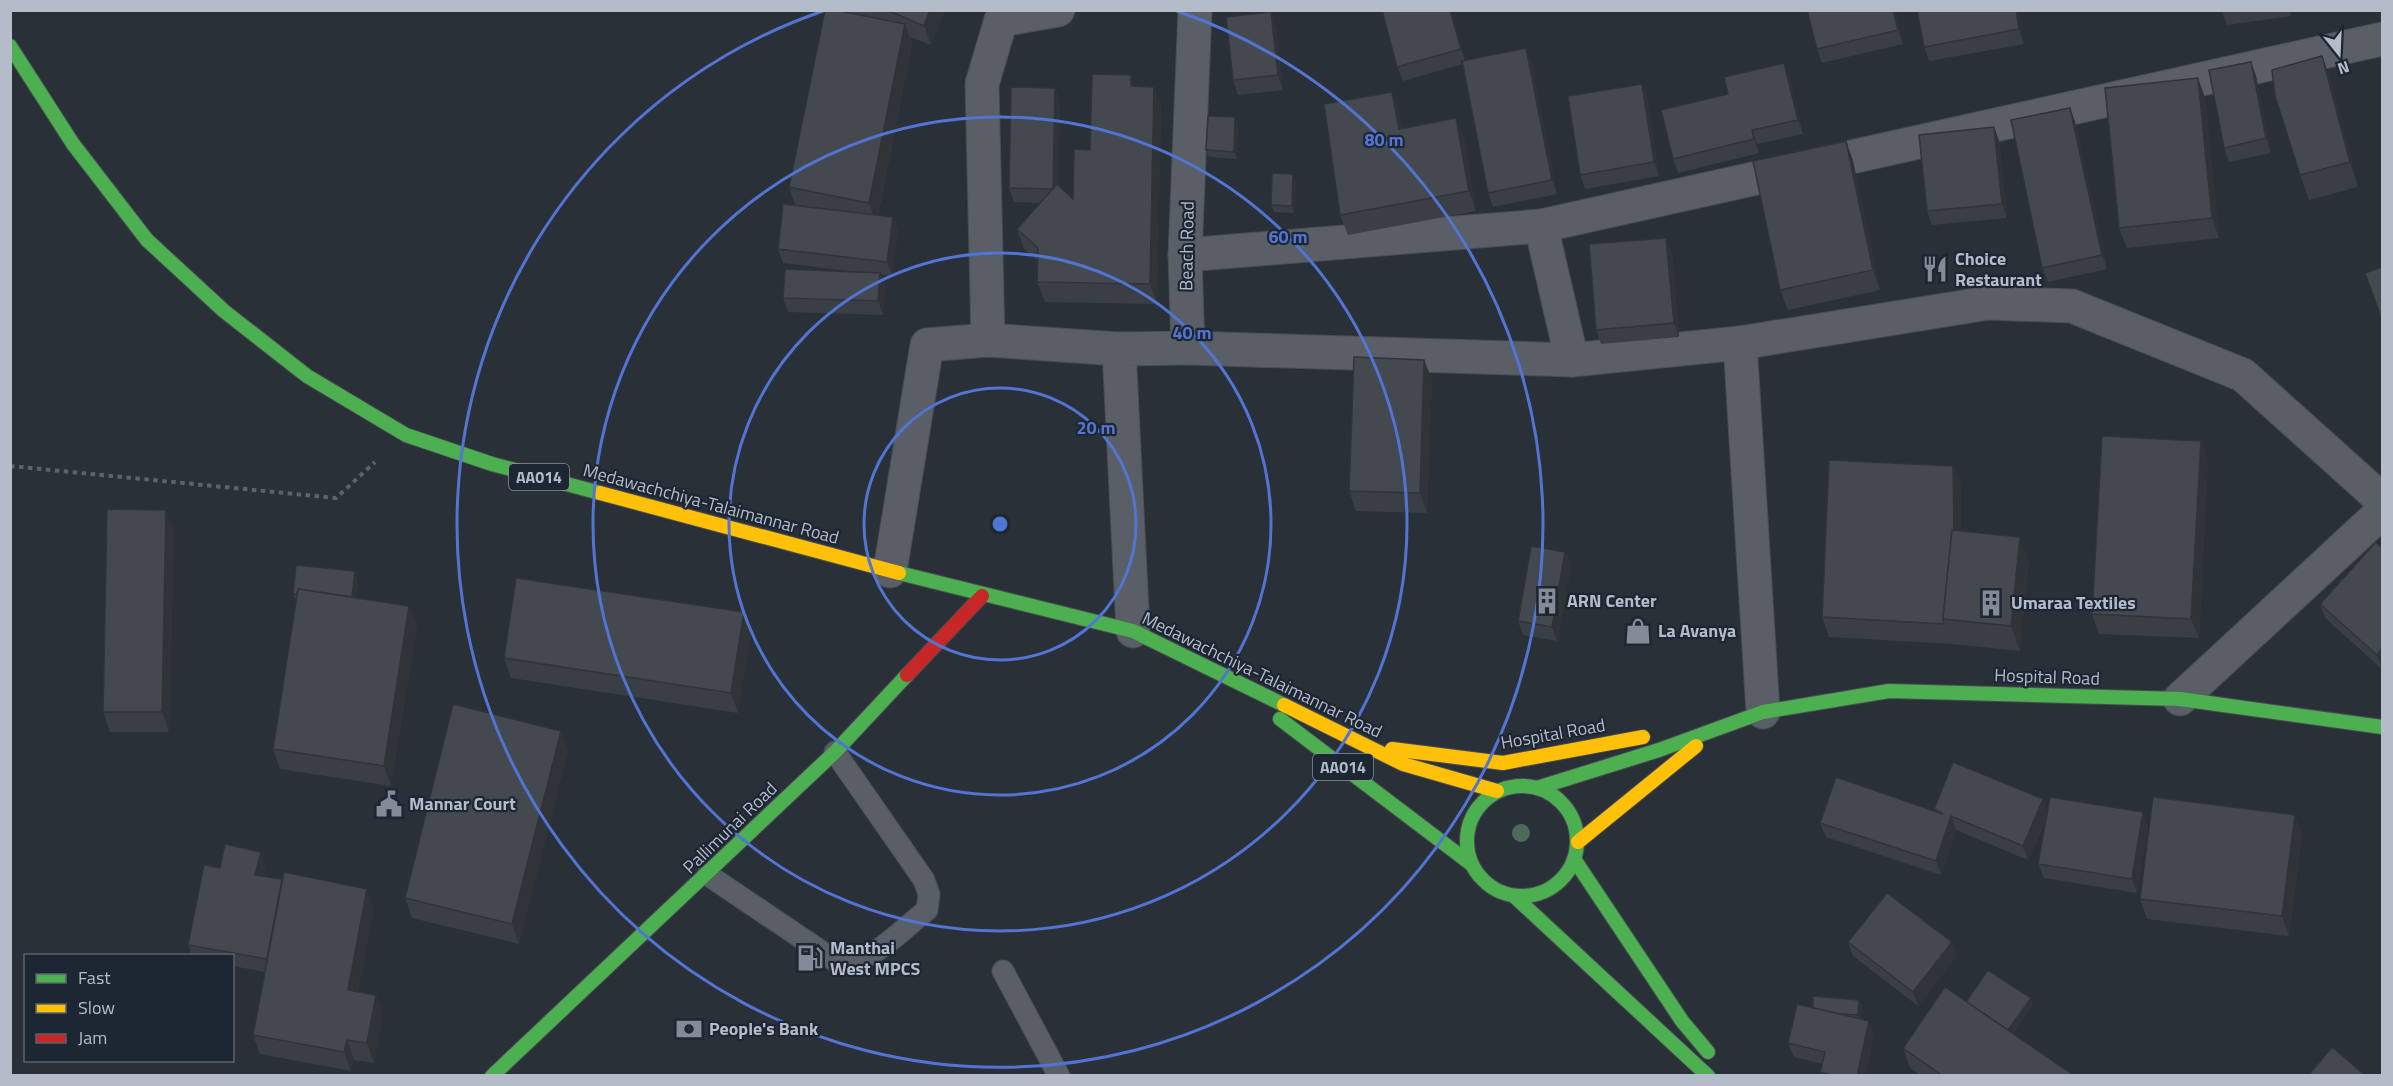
<svg xmlns="http://www.w3.org/2000/svg" width="2393" height="1086" viewBox="0 0 2393 1086" font-family="'Titillium Web',sans-serif">
	<style>
		.lines { fill: none; stroke-linecap: round; stroke-linejoin: round }
		.lane-casing { stroke: #484c53; stroke-width: 23 }
		.street-casing { stroke: #484c53; stroke-width: 35 }
		.fast-casing { stroke: #484c53; stroke-width: 16 }
		.slow-casing { stroke: #484c53; stroke-width: 16 }
		.jam-casing { stroke: #484c53; stroke-width: 16 }
		.path { stroke: #5d636a; stroke-width: 4; stroke-dasharray: 4.5 4.5; stroke-linecap: butt }
		.lane { stroke: #5a5e66; stroke-width: 21 }
		.street { stroke: #5a5e66; stroke-width: 33 }
		.fast { stroke: #4caf50; stroke-width: 14 }
		.slow { stroke: #ffc107; stroke-width: 14 }
		.jam { stroke: #c62828; stroke-width: 14 }
		.tree { fill: #4e6a5a }
		.wall { fill: #3a3f45 }
		.shaded-wall { fill: #303338 }
		.building { fill: #444950; stroke: #303338; stroke-width: 1.5 }
		.ring { fill: none; stroke: #5274d3; stroke-width: 3 }
		.labels { text-anchor: middle; stroke-width: 4.5; stroke-linejoin: round; paint-order: stroke }
		.shield { fill: #1d2633; stroke: #878f9c; stroke-width: 1.5 }
		.shield-label { font-size: 16px; font-weight: bold; fill: #b4bcc9 }
		.street-label { font-size: 18px; fill: #b4bcc9; stroke: #1d2633 }
		.poi-label { font-size: 18px; font-weight: bold; fill: #b4bcc9; stroke: #1d2633; text-anchor: start }
		.centre { fill: #5274d3; stroke: #1d2633; stroke-width: 3 }
		.ring-label { font-size: 18px; text-anchor: middle; font-weight: bold; fill: #5274d3; stroke: #1d2633; stroke-width: 4.5; stroke-linejoin: round; paint-order: stroke }
	</style>
	<rect width="100%" height="100%" fill="#2a3038"/>
	<g class="lines">
		<g class="lane-casing">
			<g id="lane">
				<path d="M708,875L840,964C874,962 901,930 927,910L929,894L924,880L835,752"/>
				<path d="M1003,971L1059,1076"/>
			</g>
		</g>
		<g class="street-casing">
			<g id="street">
				<path d="M1541,226L2382,39"/>
				<path d="M1185,255L1541,226L1572,360L1188,348"/>
				<path d="M988,340L982,84L1001,20L1058,10"/>
				<path d="M1740,343L1763,712"/>
				<path d="M1572,360L1740,343L1988,303L2072,306L2243,375L2382,500"/>
				<path d="M890,571L927,345L988,340L1119,349"/>
				<path d="M1133,631L1119,349L1188,348L1185,255L1195,10"/>
				<path d="M2180,699L2382,512"/>
			</g>
		</g>
		<g class="fast-casing">
			<g id="fast">
				<path d="M10,46L73,144L147,240L224,311L307,376L406,435L492,464L600,493"/>
				<path d="M899,573L1133,631L1284,705"/>
				<path d="M1280,719L1471,864"/>
				<circle cx="1522" cy="841" r="55"/>
				<path d="M1537,788L1659,750L1763,712L1889,691L2180,699L2382,727"/>
				<path d="M1574,859L1682,1021L1708,1052"/>
				<path d="M1514,896L1708,1076"/>
				<path d="M492,1076L835,752L907,675"/>
			</g>
		</g>
		<g class="slow-casing">
			<g id="slow">
				<path d="M600,493L899,573"/>
				<path d="M1284,705L1403,764L1497,791"/>
				<path d="M1392,749L1503,763L1643,737"/>
				<path d="M1578,842L1696,746"/>
			</g>
		</g>
		<g class="jam-casing">
			<path id="jam" d="M907,675L982,596"/>
		</g>
		<path class="path" d="M10,466L336,498L375,462"/>
		<use href="#lane" class="lane"/>
		<use href="#street" class="street"/>
		<use href="#fast" class="fast"/>
		<use href="#slow" class="slow"/>
		<use href="#jam" class="jam"/>
	</g>
	<circle class="tree" cx="1521" cy="833" r="9"/>
	<g class="wall">
		<path d="M845,10H945L931,45L910,37L912,44L878,215L893,217L898,231L892,276L881,274L885,287L883,315L788,312L783,298L856,272L783,263L778,249L795,205L789,187L855,14Z"/>
		<path d="M1451,10L1465,60L1526,48L1531,62L1557,194L1493,207L1488,193L1463,64L1403,81L1397,67Z"/>
		<path d="M1895,10L1903,44L1822,63L1817,49Z"/>
		<path d="M2018,10L2024,44L1929,61L1924,47Z"/>
		<path d="M2222,10H2290L2291,16L2227,25Z"/>
		<path d="M1276,26L1283,90L1238,95L1233,80Z"/>
		<path d="M2322,56L2331,81L2358,187L2309,200L2300,175Z"/>
		<path d="M2251,62L2256,76L2271,153L2229,162L2224,148Z"/>
		<path d="M1789,77L1803,134L1757,144L1759,153L1678,173L1673,159L1728,94Z"/>
		<path d="M2198,78L2205,98L2219,238L2127,248L2119,228Z"/>
		<path d="M1642,84L1647,98L1659,176L1585,189L1580,175Z"/>
		<path d="M1135,86L1154,87L1161,106L1157,304L1045,302L1037,282L1038,261L1024,249L1017,229L1041,203L1014,202L1009,188L1055,88L1060,102L1058,185L1073,199L1090,150Z"/>
		<path d="M1392,92L1399,112L1402,128L1456,118L1464,138L1476,211L1348,235L1340,215Z"/>
		<path d="M2070,108L2075,122L2107,269L2048,282L2042,268Z"/>
		<path d="M1238,125L1237,159L1209,157L1206,150Z"/>
		<path d="M1994,127L1999,141L2007,218L1932,225L1927,211Z"/>
		<path d="M1846,141L1853,161L1880,290L1788,310L1780,290Z"/>
		<path d="M1296,181L1294,213L1274,212L1271,205Z"/>
		<path d="M1672,252L1679,337L1601,344L1596,330Z"/>
		<path d="M1424,360L1432,380L1427,513L1356,511L1349,491Z"/>
		<path d="M2208,461L2199,638L2099,634L2092,614Z"/>
		<path d="M1953,466L1961,485V531L2029,562L2020,651L1952,644L1829,637L1822,617Z"/>
		<path d="M174,530L169,732H110L103,712Z"/>
		<path d="M2376,542L2382,669L2325,618L2320,604Z"/>
		<path d="M1565,552L1571,566L1557,641L1523,635L1518,621Z"/>
		<path d="M357,578L356,598L417,626L391,786L280,769L273,749L296,601L293,594Z"/>
		<path d="M744,612L751,632L738,713L511,678L504,658Z"/>
		<path d="M561,731L568,751L519,944L412,918L405,898Z"/>
		<path d="M2043,799L2048,812L2148,826L2137,893L2044,878L2038,864L2047,817L2028,860L1956,830L1941,875L1826,837L1820,823L1934,811V809Z"/>
		<path d="M2295,815L2302,835L2289,936L2147,919L2140,899Z"/>
		<path d="M266,866L263,876L374,908L358,992L376,995L383,1015L374,1063L354,1060L351,1071L260,1054L253,1035L265,972L232,966V956H192L188,945L220,868Z"/>
		<path d="M1848,942H1952L1957,956L1918,1006L1853,956Z"/>
		<path d="M1859,1000L1862,1007L1861,1019L1874,1035L1865,1076H1821L1820,1072L1822,1064L1794,1057L1788,1043L1813,1008Z"/>
		<path d="M1966,1002L2033,1005L2013,1034L2075,1076H1921L1910,1068L1903,1048Z"/>
	</g>
	<g class="shaded-wall">
		<path d="M930,10H945L931,45L924,26Z"/>
		<path d="M1450,10H1451L1466,63L1461,49Z"/>
		<path d="M1893,10H1895L1903,44L1898,30Z"/>
		<path d="M2016,10H2018L2024,44L2019,29Z"/>
		<path d="M1271,12L1276,26L1283,90L1278,75Z"/>
		<path d="M905,24L912,44L876,222L869,203Z"/>
		<path d="M1526,48L1531,62L1557,194L1552,180Z"/>
		<path d="M2322,56L2331,81L2358,187L2350,162Z"/>
		<path d="M2251,62L2256,76L2271,153L2266,138Z"/>
		<path d="M1784,63L1789,77L1803,134L1798,120Z"/>
		<path d="M1131,75L1138,95L1131,86Z"/>
		<path d="M2198,78L2205,98L2219,238L2212,218Z"/>
		<path d="M1642,84L1647,98L1659,176L1654,162Z"/>
		<path d="M1154,87L1161,106L1157,304L1150,284Z"/>
		<path d="M1055,88L1060,102L1058,203L1053,189Z"/>
		<path d="M1392,92L1399,112L1406,149L1399,129Z"/>
		<path d="M2070,108L2075,122L2107,269L2102,255Z"/>
		<path d="M1235,117L1238,125L1237,159L1234,152Z"/>
		<path d="M1456,118L1464,138L1476,211L1469,191Z"/>
		<path d="M1994,127L1999,141L2007,218L2002,204Z"/>
		<path d="M1752,130L1757,144L1759,153L1754,139Z"/>
		<path d="M1846,141L1853,161L1880,290L1873,270Z"/>
		<path d="M1293,174L1296,181L1294,213L1292,206Z"/>
		<path d="M893,217L898,231L892,276L887,262Z"/>
		<path d="M1666,238L1672,252L1679,337L1674,323Z"/>
		<path d="M880,273L885,287L883,315L878,301Z"/>
		<path d="M1424,360L1432,380L1427,513L1420,493Z"/>
		<path d="M2201,441L2208,461L2199,638L2191,619Z"/>
		<path d="M1953,466L1961,485V555L1954,620Z"/>
		<path d="M166,510L174,530L169,732L162,712Z"/>
		<path d="M2020,537L2029,562L2020,651L2011,626Z"/>
		<path d="M1565,552L1571,566L1557,641L1552,627Z"/>
		<path d="M355,571L357,578L355,606L352,599Z"/>
		<path d="M409,606L417,626L391,786L384,766Z"/>
		<path d="M744,612L751,632L738,713L731,693Z"/>
		<path d="M2382,648V669L2377,655Z"/>
		<path d="M561,731L568,751L519,944L512,924Z"/>
		<path d="M2043,799L2048,813L2028,860L2023,846Z"/>
		<path d="M2143,812L2148,826L2137,893L2132,879Z"/>
		<path d="M2295,815L2302,835L2289,936L2282,916Z"/>
		<path d="M1951,816L1956,830L1941,875L1936,861Z"/>
		<path d="M261,852L266,866L261,889L255,875Z"/>
		<path d="M367,889L374,908L355,1010L348,990Z"/>
		<path d="M1952,942L1957,956L1918,1006L1913,992Z"/>
		<path d="M376,995L383,1015L374,1063L367,1043Z"/>
		<path d="M2031,998L2033,1005L2010,1039L2007,1032Z"/>
		<path d="M1859,1000L1862,1007L1861,1023L1858,1015Z"/>
		<path d="M1869,1021L1874,1035L1865,1076H1857Z"/>
		<path d="M347,1040L354,1060L351,1071L344,1052Z"/>
	</g>
	<g class="building">
		<path d="M825,10H835L905,24L869,203L789,187Z"/>
		<path d="M887,10H930L924,26Z"/>
		<path d="M1382,10H1450L1461,49L1397,67Z"/>
		<path d="M1807,10H1893L1898,30L1817,49Z"/>
		<path d="M1917,10H2016L2019,29L1924,47Z"/>
		<path d="M1271,12L1278,75L1233,80L1226,17Z"/>
		<path d="M1526,48L1552,180L1488,193L1462,61Z"/>
		<path d="M2322,56L2350,162L2300,175L2275,96L2272,70Z"/>
		<path d="M2251,62L2266,138L2224,148L2209,70Z"/>
		<path d="M1784,63L1798,120L1752,130L1754,139L1673,159L1661,110L1728,94L1724,77Z"/>
		<path d="M1092,74L1131,75V86L1154,87L1150,284L1037,282L1038,248L1017,229L1057,184L1073,199L1074,149L1090,150Z"/>
		<path d="M2198,78L2212,218L2119,228L2105,88Z"/>
		<path d="M1642,84L1654,162L1580,175L1568,96Z"/>
		<path d="M1011,87L1055,88L1053,189L1009,188Z"/>
		<path d="M1392,92L1399,129L1456,118L1469,191L1340,215L1324,104Z"/>
		<path d="M2070,108L2102,255L2042,268L2011,120Z"/>
		<path d="M1208,116L1235,117L1234,152L1206,150Z"/>
		<path d="M1994,127L2002,204L1927,211L1919,135Z"/>
		<path d="M1846,141L1873,270L1780,290L1753,161Z"/>
		<path d="M1272,173L1293,174L1292,206L1271,205Z"/>
		<path d="M783,204L893,217L887,262L778,249Z"/>
		<path d="M1666,238L1674,323L1596,330L1589,244Z"/>
		<path d="M2382,267V320L2365,273Z"/>
		<path d="M785,269L880,273L878,301L783,298Z"/>
		<path d="M1354,357L1424,360L1420,493L1349,491Z"/>
		<path d="M2102,436L2201,441L2191,619L2092,614Z"/>
		<path d="M1829,460L1953,466L1954,530H1952L1943,619L1944,624L1822,617Z"/>
		<path d="M107,509L166,510L162,712H103Z"/>
		<path d="M1952,530L2020,537L2011,626L1943,619Z"/>
		<path d="M2376,542L2382,548V648L2377,655L2320,604Z"/>
		<path d="M1531,546L1565,552L1552,627L1518,621Z"/>
		<path d="M296,565L355,571L352,597L298,589L297,594H293Z"/>
		<path d="M516,578L744,612L731,693L504,658Z"/>
		<path d="M298,589L409,606L384,766L273,749Z"/>
		<path d="M453,704L561,731L512,924L405,898Z"/>
		<path d="M1953,762L2043,799L2023,846L1951,816L1936,861L1820,823L1836,777L1943,814L1934,809Z"/>
		<path d="M2050,797L2143,812L2132,879L2038,864Z"/>
		<path d="M2153,797L2295,815L2282,916L2140,899Z"/>
		<path d="M225,844L261,852L255,875L282,879L267,959L188,945L204,865L220,868Z"/>
		<path d="M284,872L367,889L348,990L376,995L367,1043L347,1040L344,1052L253,1035Z"/>
		<path d="M1887,893L1952,942L1913,992L1848,942Z"/>
		<path d="M1988,970L2031,998L2008,1030L1966,1002Z"/>
		<path d="M1945,987L2075,1076H1943L1903,1048Z"/>
		<path d="M1813,996L1859,1000L1858,1015L1840,1014L1813,1008Z"/>
		<path d="M1797,1004L1869,1021L1857,1076H1834L1820,1072L1825,1052L1788,1043Z"/>
		<path d="M2332,1047L2366,1076H2308Z"/>
	</g>
	<g class="ring">
		<circle cx="1000" cy="524" r="136"/>
		<circle cx="1000" cy="524" r="271"/>
		<circle cx="1000" cy="524" r="407"/>
		<path d="M1177 11A543 543 0 1 1 823 11"/>
	</g>
	<defs>
		<g id="restaurant-bare" transform="scale(2.07)"><path d="M-5-6h1v4h1v-4h1v4h1v-4h1v5L-1.5 .5V6h-2V.5L-5-1ZM5-6V6H3V1.5H1.5Q1.5-4 5-6Z" fill="#848b96" stroke="#1d2633" stroke-width="2.5" paint-order="stroke"/></g>
		<g id="building-bare" transform="scale(2.07)"><path d="M-4-6H4V6H1V3H-1V6H-4ZM-2.5-4.3h1.7v1.8h-1.7ZM.8-4.3h1.7v1.8H.8ZM-2.5-1h1.7V.8h-1.7ZM.8-1h1.7V.8H.8Z" fill="#848b96" stroke="#1d2633" stroke-width="2.5" paint-order="stroke"/></g>
		<g id="shop-bare" transform="scale(2.07)"><path d="M-5-2.5h2.3a2.7 3.5 0 0 1 5.4 0H5L5.5 6h-11ZM-1.5-2.5h3a1.5 2.3 0 0 0-3 0Z" fill="#848b96" stroke="#1d2633" stroke-width="2.5" paint-order="stroke"/></g>
		<g id="civic-bare" transform="scale(2.07)"><path d="M-.6-6.5H3V-4.5H.6V-3L4-1V1h2V6H-6V1h2V-1L-.6-3ZM-1.2 2.5V6h2.4V2.5Z" fill="#848b96" stroke="#1d2633" stroke-width="2.5" paint-order="stroke"/></g>
		<g id="fuel-bare" transform="scale(2.07)"><path d="M-5.5-6h7V0h2V4h1.3V-2.5L3-4.5l.8-.8L6-3V5H2.5V1h-1V6h-7ZM-4.2-4.7v3.2H.2V-4.7Z" fill="#848b96" stroke="#1d2633" stroke-width="2.5" paint-order="stroke"/></g>
		<g id="bank-bare" transform="scale(2.07)"><path d="M-6-4H6V4H-6ZM0-2.3a2.3 2.3 0 1 0 0 4.6a2.3 2.3 0 1 0 0-4.6Z" fill="#848b96" stroke="#1d2633" stroke-width="2.5" paint-order="stroke"/></g>
	</defs>
	<g fill-rule="evenodd">
		<use href="#restaurant-bare" x="1935" y="269"/>
		<use href="#building-bare" x="1547" y="601"/>
		<use href="#building-bare" x="1991" y="603"/>
		<use href="#shop-bare" x="1638" y="631"/>
		<use href="#civic-bare" x="389" y="804"/>
		<use href="#fuel-bare" x="810" y="958"/>
		<use href="#bank-bare" x="689" y="1029"/>
	</g>
	<g class="labels">
		<g class="shield">
			<rect x="509" y="464" width="60" height="26" rx="4.5"/>
			<rect x="1313" y="754" width="60" height="26" rx="4.5"/>
		</g>
		<g class="shield-label">
			<text x="539" y="483">AA014</text>
			<text x="1343" y="773">AA014</text>
		</g>
		<g class="street-label">
			<text transform="translate(1187 246) rotate(-89)" y="6">Beach Road</text>
			<text transform="translate(711 504) rotate(15)" y="6">Medawachchiya-Talaimannar Road</text>
			<text transform="translate(1262 675) rotate(26)" y="6">Medawachchiya-Talaimannar Road</text>
			<text transform="translate(2047 677) rotate(2)" y="6">Hospital Road</text>
			<text transform="translate(1553 734) rotate(-10)" y="6">Hospital Road</text>
			<text transform="translate(730 828) rotate(-44)" y="6">Pallimunai Road</text>
		</g>
		<g class="poi-label">
			<text x="1955" y="265">Choice<tspan x="1955" dy="21">Restaurant</tspan></text>
			<text x="1567" y="607">ARN Center</text>
			<text x="2011" y="609">Umaraa Textiles</text>
			<text x="1658" y="637">La Avanya</text>
			<text x="409" y="810">Mannar Court</text>
			<text x="830" y="954">Manthai<tspan x="830" dy="21">West MPCS</tspan></text>
			<text x="709" y="1035">People's Bank</text>
		</g>
	</g>
	<circle cx="1000" cy="524" r="9" class="centre"/>
	<g class="ring-label">
		<text x="1384" y="146">80 m</text>
		<text x="1288" y="243">60 m</text>
		<text x="1192" y="339">40 m</text>
		<text x="1096" y="434">20 m</text>
	</g>
	<rect width="2393" height="1086" fill="none" stroke="#b4bcc9" stroke-width="24"/>
	<rect x="24" y="954" width="210" height="108" fill="#1d2633" stroke="#59626f" stroke-width="1.5"/>
	<rect x="36" y="974" width="30" height="9" fill="#4caf50" stroke="#59626f" stroke-width="1.5"/>
	<text x="78" y="984" font-size="18" fill="#b4bcc9">Fast</text>
	<rect x="36" y="1004" width="30" height="9" fill="#ffc107" stroke="#59626f" stroke-width="1.5"/>
	<text x="78" y="1014" font-size="18" fill="#b4bcc9">Slow</text>
	<rect x="36" y="1034" width="30" height="9" fill="#c62828" stroke="#59626f" stroke-width="1.5"/>
	<text x="78" y="1044" font-size="18" fill="#b4bcc9">Jam</text>
	<g transform="translate(2339 54) rotate(162)" stroke="#1d2633" stroke-width="4.5" paint-order="stroke">
	<path d="M0-4.5L10 22L0 15L-10 22Z" fill="#b4bcc9"/>
	<text y="-9" font-size="16" font-weight="bold" text-anchor="middle" fill="#b4bcc9">N</text>
	</g>
</svg>
